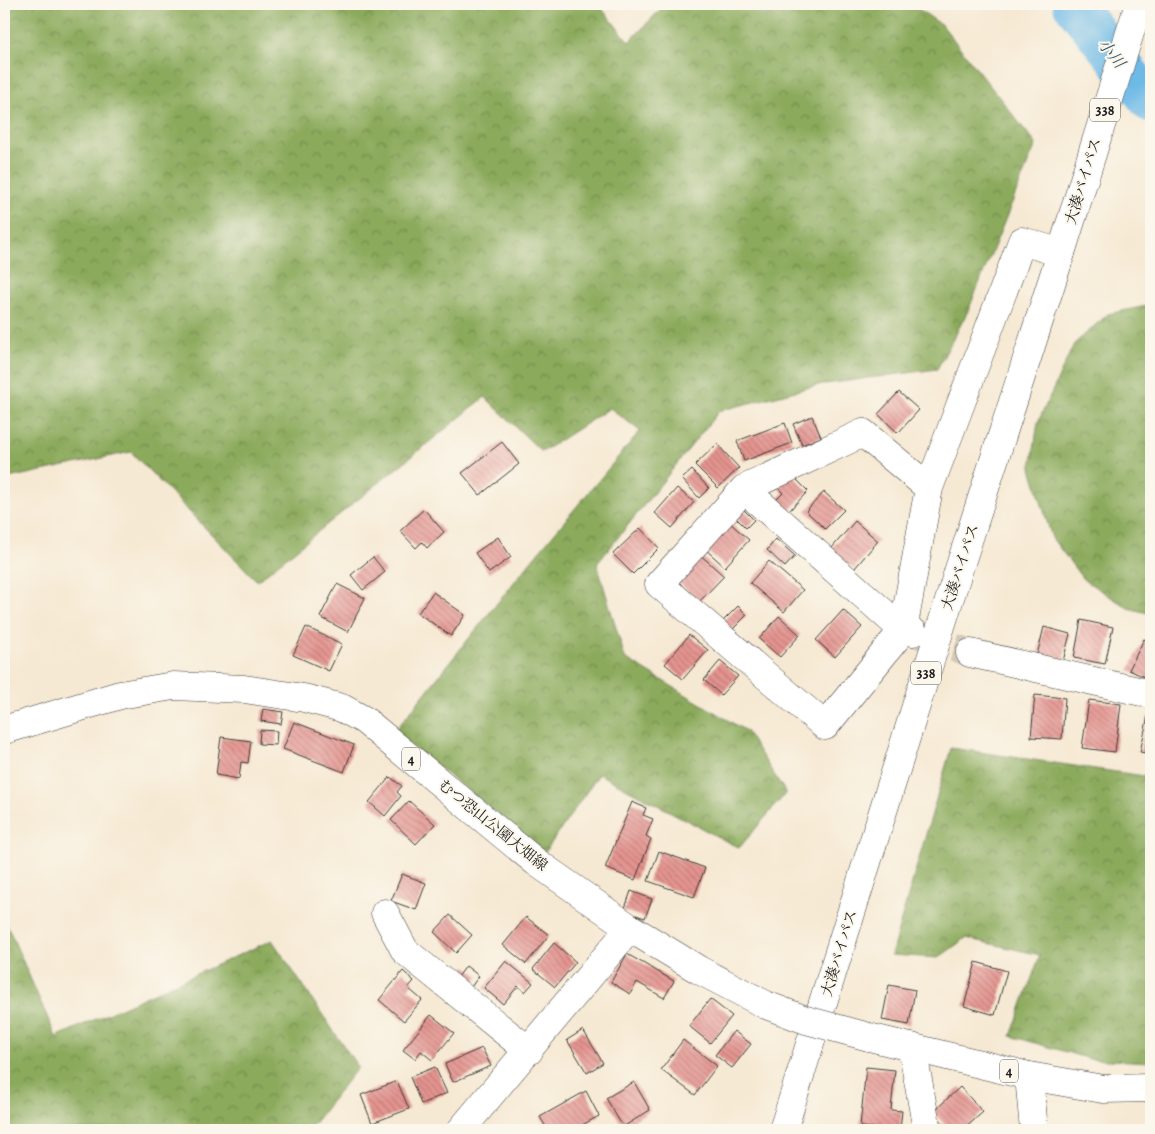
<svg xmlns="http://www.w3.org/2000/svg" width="1155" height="1134" viewBox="0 0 1155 1134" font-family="Alegreya,'Noto Serif JP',serif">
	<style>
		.forest { fill: url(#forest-crowns); stroke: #54633c }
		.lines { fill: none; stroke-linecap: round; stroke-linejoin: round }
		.river { stroke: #6dbae7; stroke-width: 41 }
		.building { fill: url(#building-back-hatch) }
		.minor-tunnel { stroke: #d5cab8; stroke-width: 28; stroke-dasharray: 28 14; stroke-linecap: butt }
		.minor-casing { stroke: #3d3b37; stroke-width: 29 }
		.major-casing { stroke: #3d3b37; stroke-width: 29 }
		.highway-casing { stroke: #3d3b37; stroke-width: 29 }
		.minor { stroke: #fff; stroke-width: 28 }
		.major { stroke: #fff; stroke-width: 28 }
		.highway { stroke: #fff; stroke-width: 28 }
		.major-bridge-casing { stroke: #3d3b37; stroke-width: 29; stroke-linecap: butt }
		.major-bridge { stroke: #fff; stroke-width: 28 }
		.labels { text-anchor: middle; stroke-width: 4; stroke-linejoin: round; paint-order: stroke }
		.shield { fill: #fbf7ec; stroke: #5f5e5a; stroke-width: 1 }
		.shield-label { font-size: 14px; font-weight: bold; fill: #1c1c1c }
		.street-label { font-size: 15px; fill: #1c1c1c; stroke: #fbf7ec }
		.water-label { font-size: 16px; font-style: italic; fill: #3c5b6d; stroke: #fbf7ec }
	</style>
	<defs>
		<pattern id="forest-crowns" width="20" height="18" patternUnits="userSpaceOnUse" patternTransform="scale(1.25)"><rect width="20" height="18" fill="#8baa5c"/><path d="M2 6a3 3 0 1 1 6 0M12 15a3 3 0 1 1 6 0" fill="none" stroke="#718a4b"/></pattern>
		<pattern id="building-back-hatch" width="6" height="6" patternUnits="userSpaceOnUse" patternTransform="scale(1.25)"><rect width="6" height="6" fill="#e59490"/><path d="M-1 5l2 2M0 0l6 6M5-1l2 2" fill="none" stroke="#b97875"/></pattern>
	</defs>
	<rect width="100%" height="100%" fill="#fbf7ec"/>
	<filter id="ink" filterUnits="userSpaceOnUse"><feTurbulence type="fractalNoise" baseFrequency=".02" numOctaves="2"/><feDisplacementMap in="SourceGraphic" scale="10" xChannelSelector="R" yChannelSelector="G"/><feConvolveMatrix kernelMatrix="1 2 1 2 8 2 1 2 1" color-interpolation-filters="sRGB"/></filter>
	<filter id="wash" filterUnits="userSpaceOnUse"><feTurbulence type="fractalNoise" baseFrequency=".0096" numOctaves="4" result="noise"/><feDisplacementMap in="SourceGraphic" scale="20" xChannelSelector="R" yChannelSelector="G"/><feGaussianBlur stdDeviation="1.12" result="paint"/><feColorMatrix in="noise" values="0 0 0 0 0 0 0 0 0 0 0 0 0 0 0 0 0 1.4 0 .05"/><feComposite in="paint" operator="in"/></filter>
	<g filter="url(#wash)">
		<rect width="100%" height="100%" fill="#f6e9d3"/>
		<g class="forest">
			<path d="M4,4H598L629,42L666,4H911L942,25L1036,144L968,311L937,369L818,385L719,411L597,564L625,658L746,731L786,793L739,848L599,774L545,852L394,732L531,561L640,431L610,408L542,452L485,397L257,581L131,452L4,479Z"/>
			<path d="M1151,305V614L1128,608L1083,579L1052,538L1031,468L1038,422L1074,344L1108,314Z"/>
			<path d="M951,748L1151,777V1062L1090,1059L1011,1036L1040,955L966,938L938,958L891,955Z"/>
			<path d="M4,918L56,1037L272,940L358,1067L309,1130H4Z"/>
		</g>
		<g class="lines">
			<path class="river" d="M1073,4L1151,102"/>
		</g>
		<g id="blocks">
			<g class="building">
				<path d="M899,392L919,410L898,433L878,414Z"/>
				<path d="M812,416L821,437L802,445L793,424Z"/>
				<path d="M785,423L792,443L744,461L737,441Z"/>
				<path d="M502,442L519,464L480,495L462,473Z"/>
				<path d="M717,444L739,468L718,488L695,465Z"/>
				<path d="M692,470L709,488L699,498L682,479Z"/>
				<path d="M792,475L808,491L788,512L776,500L783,493L778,488Z"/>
				<path d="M677,488L694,502L672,528L655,513Z"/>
				<path d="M824,492L844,510L825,529L806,511Z"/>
				<path d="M741,507L754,520L746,528L733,515Z"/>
				<path d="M424,509L444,532L427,548L422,542L416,548L400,531Z"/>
				<path d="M728,521L749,540L725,567L704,548Z"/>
				<path d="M855,521L878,541L854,569L831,549Z"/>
				<path d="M640,528L659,548L633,574L613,554Z"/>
				<path d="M498,537L511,557L489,573L475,553Z"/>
				<path d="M776,539L795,556L785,567L767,550Z"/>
				<path d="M698,553L724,576L700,601L675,579Z"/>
				<path d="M373,557L385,572L363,590L351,575Z"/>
				<path d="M769,561L803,590L784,612L750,583Z"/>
				<path d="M337,584L365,598L348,632L320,617Z"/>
				<path d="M433,592L465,615L451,636L418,613Z"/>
				<path d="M738,606L747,615L732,630L723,621Z"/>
				<path d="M843,610L862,627L835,657L816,640Z"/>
				<path d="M779,616L800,635L780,657L759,639Z"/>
				<path d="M1081,620L1113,627L1105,664L1074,658Z"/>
				<path d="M306,627L342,644L329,671L293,655Z"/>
				<path d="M1044,627L1070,634L1062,665L1036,659Z"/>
				<path d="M689,635L708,650L683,679L665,664Z"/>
				<path d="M1144,639L1151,643V680L1129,670Z"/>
				<path d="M720,661L738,676L721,695L704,680Z"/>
				<path d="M1035,695L1065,698L1062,739L1031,737Z"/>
				<path d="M1089,700L1121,704L1115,752L1082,748Z"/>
				<path d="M263,709L283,712L281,724L261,721Z"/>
				<path d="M1148,716H1151V754L1140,752Z"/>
				<path d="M294,722L354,745L344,772L283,749Z"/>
				<path d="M260,730L277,731L276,745L259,744Z"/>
				<path d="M221,737L251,741L248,763L241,762L239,779L216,775Z"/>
				<path d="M390,777L402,786L397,792L401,796L385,816L369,802Z"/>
				<path d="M409,801L435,824L416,844L391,820Z"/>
				<path d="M632,802L646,808L643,815L653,819L646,836L651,839L635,880L605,868Z"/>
				<path d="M659,851L705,868L694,897L648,881Z"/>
				<path d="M402,874L426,883L416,910L391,901Z"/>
				<path d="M631,891L652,899L645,918L624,911Z"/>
				<path d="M450,915L472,935L456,953L434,932Z"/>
				<path d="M526,917L549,935L526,964L503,945Z"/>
				<path d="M554,943L576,962L555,987L533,969Z"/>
				<path d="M627,954L674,981L664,998L637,982L630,994L611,982Z"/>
				<path d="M506,961L533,983L525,992L518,986L503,1004L484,988Z"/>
				<path d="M976,962L1007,971L995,1015L964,1006Z"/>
				<path d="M466,966L479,976L471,987L458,977Z"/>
				<path d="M403,971L414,981L408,988L422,1000L404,1021L379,1000Z"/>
				<path d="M889,985L915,990L909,1025L882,1020Z"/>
				<path d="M710,999L732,1016L710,1043L689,1026Z"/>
				<path d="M431,1015L454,1033L432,1060L421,1051L415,1059L403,1050Z"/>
				<path d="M583,1030L603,1063L587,1073L567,1040Z"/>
				<path d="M734,1031L751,1044L732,1068L715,1055Z"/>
				<path d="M683,1040L717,1066L695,1095L661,1070Z"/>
				<path d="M482,1048L491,1066L453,1082L445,1064Z"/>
				<path d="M435,1067L447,1093L421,1104L410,1077Z"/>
				<path d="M866,1067L895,1070L891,1110L902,1111L900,1130L860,1127Z"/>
				<path d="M397,1081L409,1109L372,1123L361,1095Z"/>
				<path d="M634,1082L650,1110L623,1127L606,1098Z"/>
				<path d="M960,1087L983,1112L963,1130H950L933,1112Z"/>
				<path d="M586,1091L599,1116L573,1130H548L540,1117Z"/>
			</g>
		</g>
	</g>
	<g filter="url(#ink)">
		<use href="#blocks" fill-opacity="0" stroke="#3d3b37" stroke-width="1"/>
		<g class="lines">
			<path class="minor-tunnel" d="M915,633L970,653"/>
			<g class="minor-casing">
				<g id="minor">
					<path d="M929,488L863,433L744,489L659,584L825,726L903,630L929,488L1022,241L1061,253"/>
					<path d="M744,489L903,630L913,632"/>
					<path d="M970,653L1151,694"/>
					<path d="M385,913L405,951L529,1051"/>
					<path d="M912,1047L927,1130"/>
					<path d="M461,1130L630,928"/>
				</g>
			</g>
			<g class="major-casing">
				<g id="major">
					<path d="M4,730L120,695L173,686L244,689L304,698L342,708L364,720L536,862L630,928L699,970L766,1005"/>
					<path d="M869,1037L1029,1076L1103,1089L1151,1088"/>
					<path d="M1029,1076L1034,1130"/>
				</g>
			</g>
			<g class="highway-casing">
				<path id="highway" d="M783,1130L959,569L1061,253L1139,4"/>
			</g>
			<use href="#minor" class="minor"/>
			<use href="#major" class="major"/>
			<use href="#highway" class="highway"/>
			<g class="major-bridge-casing">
				<path id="major-bridge" d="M766,1005L806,1020L869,1037"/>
			</g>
			<use href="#major-bridge" class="major-bridge"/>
		</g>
	</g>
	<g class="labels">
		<g class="shield">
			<rect x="1090" y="98.5" width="30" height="23" rx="4"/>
			<rect x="911" y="661.5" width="30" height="23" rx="4"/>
			<rect x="402" y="747.5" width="18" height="23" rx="4"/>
			<rect x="1000" y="1059.5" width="18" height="23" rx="4"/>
		</g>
		<g class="shield-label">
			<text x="1105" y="115">338</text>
			<text x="926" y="678">338</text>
			<text x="411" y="764">4</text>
			<text x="1009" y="1076">4</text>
		</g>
		<g class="street-label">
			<text transform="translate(1083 181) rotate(-73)" y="5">大湊バイパス</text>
			<text transform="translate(960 567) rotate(-72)" y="5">大湊バイパス</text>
			<text transform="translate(493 825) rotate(39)" y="5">むつ恐山公園大畑線</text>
			<text transform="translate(839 953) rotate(-73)" y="5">大湊バイパス</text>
		</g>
		<g class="water-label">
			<text transform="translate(1112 53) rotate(51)" y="6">小川</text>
		</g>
	</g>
	<rect width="1155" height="1134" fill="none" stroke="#fbf7ec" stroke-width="20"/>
</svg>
